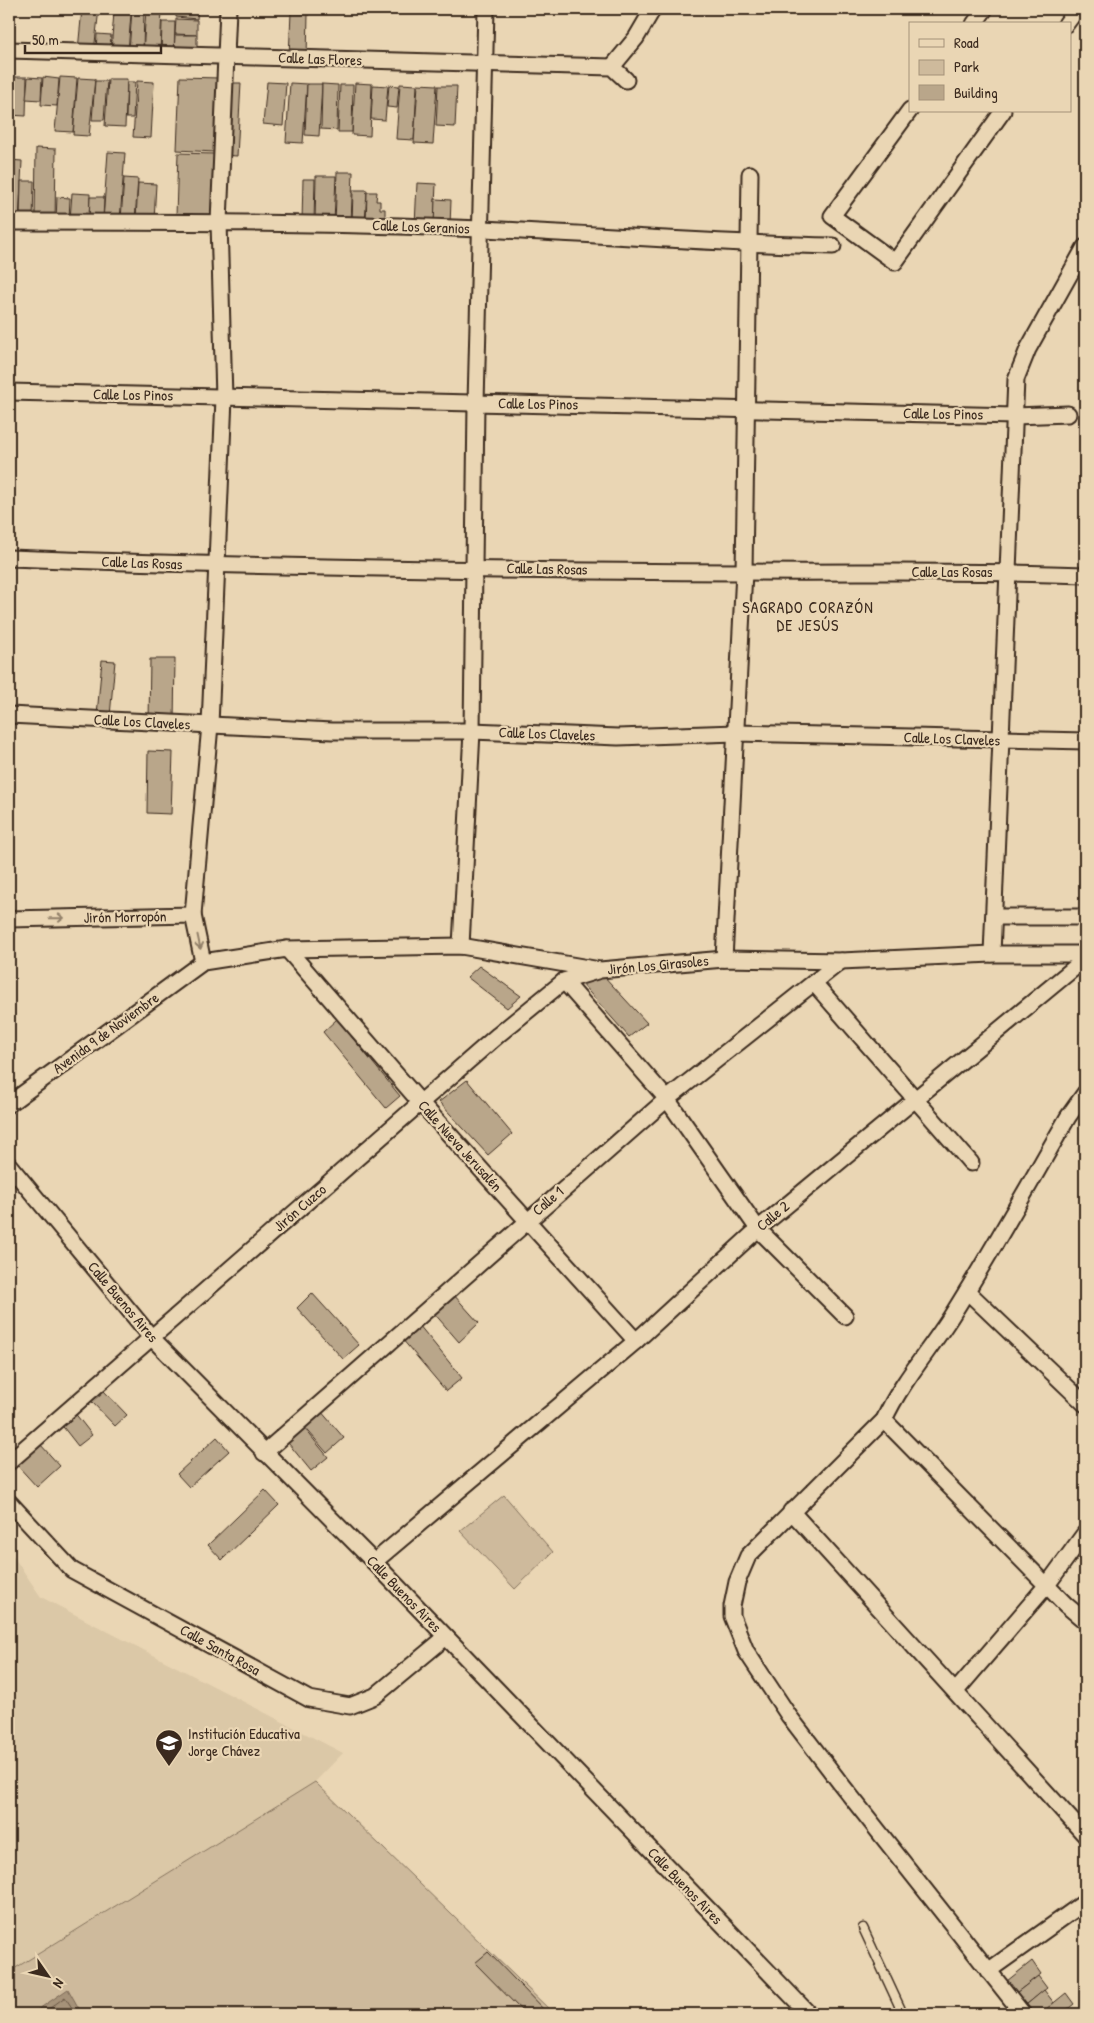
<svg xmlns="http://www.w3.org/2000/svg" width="1094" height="2023" viewBox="0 0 1094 2023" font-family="'Patrick Hand',sans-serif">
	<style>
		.built { fill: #dbc8a7 }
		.green { fill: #ceba9c; stroke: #84725d }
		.water { fill: #a69279; stroke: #7b6855 }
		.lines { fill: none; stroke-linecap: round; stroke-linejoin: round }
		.shore { stroke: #665442; stroke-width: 1 }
		.building { fill: #b9a68a; stroke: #3b2a1e }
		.lane-casing { stroke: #3b2a1e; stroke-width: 11 }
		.street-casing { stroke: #3b2a1e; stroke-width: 19 }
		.lane { stroke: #ead6b4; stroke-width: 8 }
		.street { stroke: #ead6b4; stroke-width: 15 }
		.oneway { stroke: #928069 }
		.labels { text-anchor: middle; stroke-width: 4.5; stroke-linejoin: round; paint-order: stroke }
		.street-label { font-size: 15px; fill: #3b2a1e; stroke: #ead6b4 }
		.poi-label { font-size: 15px; fill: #3b2a1e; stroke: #ead6b4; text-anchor: start }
		.neighbourhood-label { font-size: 16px; letter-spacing: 1px; fill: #3b2a1e; stroke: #ead6b4 }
	</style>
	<rect width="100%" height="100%" fill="#ead6b4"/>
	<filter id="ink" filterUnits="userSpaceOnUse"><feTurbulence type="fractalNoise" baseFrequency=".02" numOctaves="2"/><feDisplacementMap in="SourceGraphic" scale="10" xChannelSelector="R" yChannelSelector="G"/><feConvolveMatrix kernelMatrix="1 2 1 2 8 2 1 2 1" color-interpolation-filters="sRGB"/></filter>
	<g filter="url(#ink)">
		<path class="built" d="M9,1550L41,1597L343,1753L315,1782L9,1972Z"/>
		<g class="green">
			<path d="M504,1495L553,1552L515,1589L460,1531Z"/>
			<path d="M315,1782L554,2014H9V1972Z"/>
		</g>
		<path class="water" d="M68,1989L82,2014H38L36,2011Z"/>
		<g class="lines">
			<path class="shore" d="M42,2014L65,1997L76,2014"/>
		</g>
		<g class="building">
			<path d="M82,9H99L94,51L78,50Z"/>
			<path d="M132,9H144L143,52H129Z"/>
			<path d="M146,9H162L160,53H143Z"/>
			<path d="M176,9H198L197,19L176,17Z"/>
			<path d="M114,12L131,14L128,52L111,51Z"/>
			<path d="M291,13L308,14L307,56H289Z"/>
			<path d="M176,19L197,20V35L175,34Z"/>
			<path d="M162,22H175L174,54H161Z"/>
			<path d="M97,34L111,35L110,50H96Z"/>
			<path d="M175,35H197V54L174,53Z"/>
			<path d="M10,77H27L26,116L9,115Z"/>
			<path d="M28,77L42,78L41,100L26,99Z"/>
			<path d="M43,77L59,79L57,106L41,105Z"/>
			<path d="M60,77L77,78L73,132L55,131Z"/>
			<path d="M180,77L219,78L215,152L177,150Z"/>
			<path d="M78,78L95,79L89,136L73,135Z"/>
			<path d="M108,79H127L125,127L105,126Z"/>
			<path d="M95,81H107L104,120H92Z"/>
			<path d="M137,81L154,82L151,138L133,137Z"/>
			<path d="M127,82H135L133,118H126Z"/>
			<path d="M267,82L286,83L283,126L263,124Z"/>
			<path d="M227,83H241L237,156L223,155Z"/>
			<path d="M290,83L307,84L303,143L286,142Z"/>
			<path d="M355,83L372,84L370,136L352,135Z"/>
			<path d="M307,84H322L319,136L305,135Z"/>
			<path d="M322,84L338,85L337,130L321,129Z"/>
			<path d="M400,84L417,85L414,140L396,139Z"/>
			<path d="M418,84L437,85L433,144L414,143Z"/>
			<path d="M340,85H353L352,132H338Z"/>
			<path d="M373,85L388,86L385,120L371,119Z"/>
			<path d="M389,85L399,86L397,108L387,107Z"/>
			<path d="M438,86H457L455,127L436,126Z"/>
			<path d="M36,148L56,149L55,221L35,220Z"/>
			<path d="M108,152L125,153L120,220H103Z"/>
			<path d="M178,153L214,154L212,216H176Z"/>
			<path d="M9,160L22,161L19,221H9Z"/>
			<path d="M337,172H353L351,223H335Z"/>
			<path d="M316,176H336L334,223L315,222Z"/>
			<path d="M124,178L138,179L135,220L121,219Z"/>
			<path d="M303,179H315L314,222H302Z"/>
			<path d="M21,181H34L33,220H20Z"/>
			<path d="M138,183L156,184L154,220L136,219Z"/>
			<path d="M417,183L436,184L434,226L415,225Z"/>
			<path d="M353,190H367L365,224H352Z"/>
			<path d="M367,192H377L376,201H380V209H385V224H366Z"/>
			<path d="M72,193L90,194L89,221L70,220Z"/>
			<path d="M57,197L70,198L69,220H56Z"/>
			<path d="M90,197H104L103,220H89Z"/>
			<path d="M435,199L451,200L450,226L434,225Z"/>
			<path d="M150,659H175L174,722L149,721Z"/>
			<path d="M102,660L115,661L110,716L97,715Z"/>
			<path d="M148,751L173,752L171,814L147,813Z"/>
			<path d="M479,966L521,996L507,1008L467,977Z"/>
			<path d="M601,973L647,1023L629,1037L581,983Z"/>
			<path d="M337,1019L400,1096L386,1108L323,1032Z"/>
			<path d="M467,1080L512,1134L488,1155L439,1102Z"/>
			<path d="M312,1293L359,1345L343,1359L297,1308Z"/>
			<path d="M453,1294L479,1323L459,1342L433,1312Z"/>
			<path d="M419,1325L462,1378L446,1391L402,1339Z"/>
			<path d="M103,1390L127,1415L115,1426L91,1401Z"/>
			<path d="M320,1410L344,1438L327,1453L303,1425Z"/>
			<path d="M74,1412L92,1435L78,1446L60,1423Z"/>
			<path d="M301,1424L328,1457L311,1471L284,1438Z"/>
			<path d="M217,1437L229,1451L189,1487L177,1474Z"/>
			<path d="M40,1444L60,1466L37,1487L17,1465Z"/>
			<path d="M265,1490L279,1505L222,1560L208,1545Z"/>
			<path d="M488,1952L548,2014H525L475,1963Z"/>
			<path d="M1032,1961L1041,1974L1016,1993L1007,1981Z"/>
			<path d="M1038,1976L1047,1988L1026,2005L1016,1993Z"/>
			<path d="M1044,1990L1054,2003L1040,2014H1033L1026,2005Z"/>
			<path d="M1066,1993L1074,2004L1069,2008L1061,2014H1040Z"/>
			<path d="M1069,2008L1074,2014H1061Z"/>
		</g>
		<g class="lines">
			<g class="lane-casing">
				<path id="lane" d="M863,1928L903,2014"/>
			</g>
			<g class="street-casing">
				<g id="street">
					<path d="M974,24L985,9"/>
					<path d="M1066,24L1077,9"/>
					<path d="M9,50L612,67L626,80"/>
					<path d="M612,67L636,38L653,9"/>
					<path d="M910,110L832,216L895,262L1003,111"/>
					<path d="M9,222C166,222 324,222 481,229C599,234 716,244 833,246"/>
					<path d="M9,392L1015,416L1068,414"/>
					<path d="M9,558C254,567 499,571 744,572C858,573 972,570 1085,575"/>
					<path d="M9,715L332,731H472L618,737L736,733L1085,741"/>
					<path d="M193,915L210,725L224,398L219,222L228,9"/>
					<path d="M994,917H1085"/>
					<path d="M9,919L193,915L203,962"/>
					<path d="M461,946L472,731L476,403L486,9"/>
					<path d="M287,949L420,1102L636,1341"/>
					<path d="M992,954L1016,379L1028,349L1085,247"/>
					<path d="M724,959L744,572L750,174"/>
					<path d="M564,981L667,1099L758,1229L845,1316"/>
					<path d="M814,983L971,1163"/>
					<path d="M9,1104L203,962L287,949L461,946L600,970L724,959L841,961L992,954H1085"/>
					<path d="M9,1165L152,1338L374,1562L809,2014"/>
					<path d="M967,1291L1085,1404"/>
					<path d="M884,1420L1066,1605L1085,1621"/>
					<path d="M264,1453L667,1099L841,961"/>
					<path d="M9,1462L498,1035L564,981L597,971"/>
					<path d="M9,1502L72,1570L309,1699L350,1706L375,1696L446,1637"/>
					<path d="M791,1511L1085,1835"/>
					<path d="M374,1562L636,1341L758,1229L1085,959"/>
					<path d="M956,1691L1047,1585L1085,1533"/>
					<path d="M988,1971L1085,1902"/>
					<path d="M1023,2014L841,1784L789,1716L746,1651L732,1616V1606L737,1582L748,1556L884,1420C901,1382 930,1350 952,1315C993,1250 1030,1183 1068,1117L1085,1093"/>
				</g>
			</g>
			<use href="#lane" class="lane"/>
			<use href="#street" class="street"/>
		</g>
		<defs><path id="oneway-shaft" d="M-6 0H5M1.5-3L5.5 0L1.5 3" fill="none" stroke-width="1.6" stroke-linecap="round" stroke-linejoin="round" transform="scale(1.25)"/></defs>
		<g class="oneway">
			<use href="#oneway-shaft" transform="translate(57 918) rotate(-1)"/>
			<use href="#oneway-shaft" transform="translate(199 942) rotate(78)"/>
		</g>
	</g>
	<defs>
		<g id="school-pin" transform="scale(1.4375)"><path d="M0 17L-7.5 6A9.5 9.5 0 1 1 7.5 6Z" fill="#3b2a1e" stroke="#ead6b4"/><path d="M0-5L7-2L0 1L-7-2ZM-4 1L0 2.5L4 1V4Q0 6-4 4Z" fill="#fff"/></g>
	</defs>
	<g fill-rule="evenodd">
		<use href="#school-pin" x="169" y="1743"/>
	</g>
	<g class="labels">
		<g class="street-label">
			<text transform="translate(320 59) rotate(2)" y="5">Calle Las Flores</text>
			<text transform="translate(421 227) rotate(2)" y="5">Calle Los Geranios</text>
			<text transform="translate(133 395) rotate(1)" y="5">Calle Los Pinos</text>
			<text transform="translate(538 404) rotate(1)" y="5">Calle Los Pinos</text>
			<text transform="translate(943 414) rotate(1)" y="5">Calle Los Pinos</text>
			<text transform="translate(142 563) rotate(2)" y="5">Calle Las Rosas</text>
			<text transform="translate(547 569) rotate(1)" y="5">Calle Las Rosas</text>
			<text x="952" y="577">Calle Las Rosas</text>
			<text transform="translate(142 722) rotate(3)" y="5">Calle Los Claveles</text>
			<text transform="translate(547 734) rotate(2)" y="5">Calle Los Claveles</text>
			<text transform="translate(952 739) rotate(2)" y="5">Calle Los Claveles</text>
			<text transform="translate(125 917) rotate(-1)" y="5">Jirón Morropón</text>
			<text transform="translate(658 965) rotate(-5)" y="5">Jirón Los Girasoles</text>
			<text transform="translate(106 1033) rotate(-36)" y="5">Avenida 9 de Noviembre</text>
			<text transform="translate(460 1146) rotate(48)" y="5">Calle Nueva Jerusalén</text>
			<text transform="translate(548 1201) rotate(-41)" y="5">Calle 1</text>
			<text transform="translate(300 1208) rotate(-41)" y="5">Jirón Cuzco</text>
			<text transform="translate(773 1216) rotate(-40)" y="5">Calle 2</text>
			<text transform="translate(123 1302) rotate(50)" y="5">Calle Buenos Aires</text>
			<text transform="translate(404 1594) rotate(46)" y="5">Calle Buenos Aires</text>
			<text transform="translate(220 1650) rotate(29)" y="5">Calle Santa Rosa</text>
			<text transform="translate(685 1886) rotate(46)" y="5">Calle Buenos Aires</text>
		</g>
		<g class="poi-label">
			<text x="188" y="1739">Institución Educativa<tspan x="188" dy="17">Jorge Chávez</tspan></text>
		</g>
		<g class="neighbourhood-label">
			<text x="808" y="613">SAGRADO CORAZÓN<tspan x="808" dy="18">DE JESÚS</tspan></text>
		</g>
	</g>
	<rect width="1094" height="2023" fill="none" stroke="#ead6b4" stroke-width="30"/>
	<rect x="15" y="15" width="1064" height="1993" fill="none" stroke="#3b2a1e" stroke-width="2" filter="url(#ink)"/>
	<rect x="909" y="22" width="162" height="90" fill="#ead6b4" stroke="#a49178"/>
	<rect x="919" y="39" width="25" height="8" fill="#ead6b4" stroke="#a49178"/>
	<text x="954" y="48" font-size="15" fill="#3b2a1e">Road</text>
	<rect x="919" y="60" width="25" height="15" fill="#ceba9c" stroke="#a49178"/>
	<text x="954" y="72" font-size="15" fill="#3b2a1e">Park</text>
	<rect x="919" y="85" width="25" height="15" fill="#b9a68a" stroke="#a49178"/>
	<text x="954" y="98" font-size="15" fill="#3b2a1e">Building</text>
	<g transform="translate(48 1976) rotate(124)" stroke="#ead6b4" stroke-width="4" paint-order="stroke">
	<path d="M0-4L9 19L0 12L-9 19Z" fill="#3b2a1e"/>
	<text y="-8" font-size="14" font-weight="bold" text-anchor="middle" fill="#3b2a1e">N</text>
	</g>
	<path d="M25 45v8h136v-8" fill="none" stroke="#3b2a1e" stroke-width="2.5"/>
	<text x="32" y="45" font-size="15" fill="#3b2a1e" stroke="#ead6b4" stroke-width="4" paint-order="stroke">50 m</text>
</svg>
